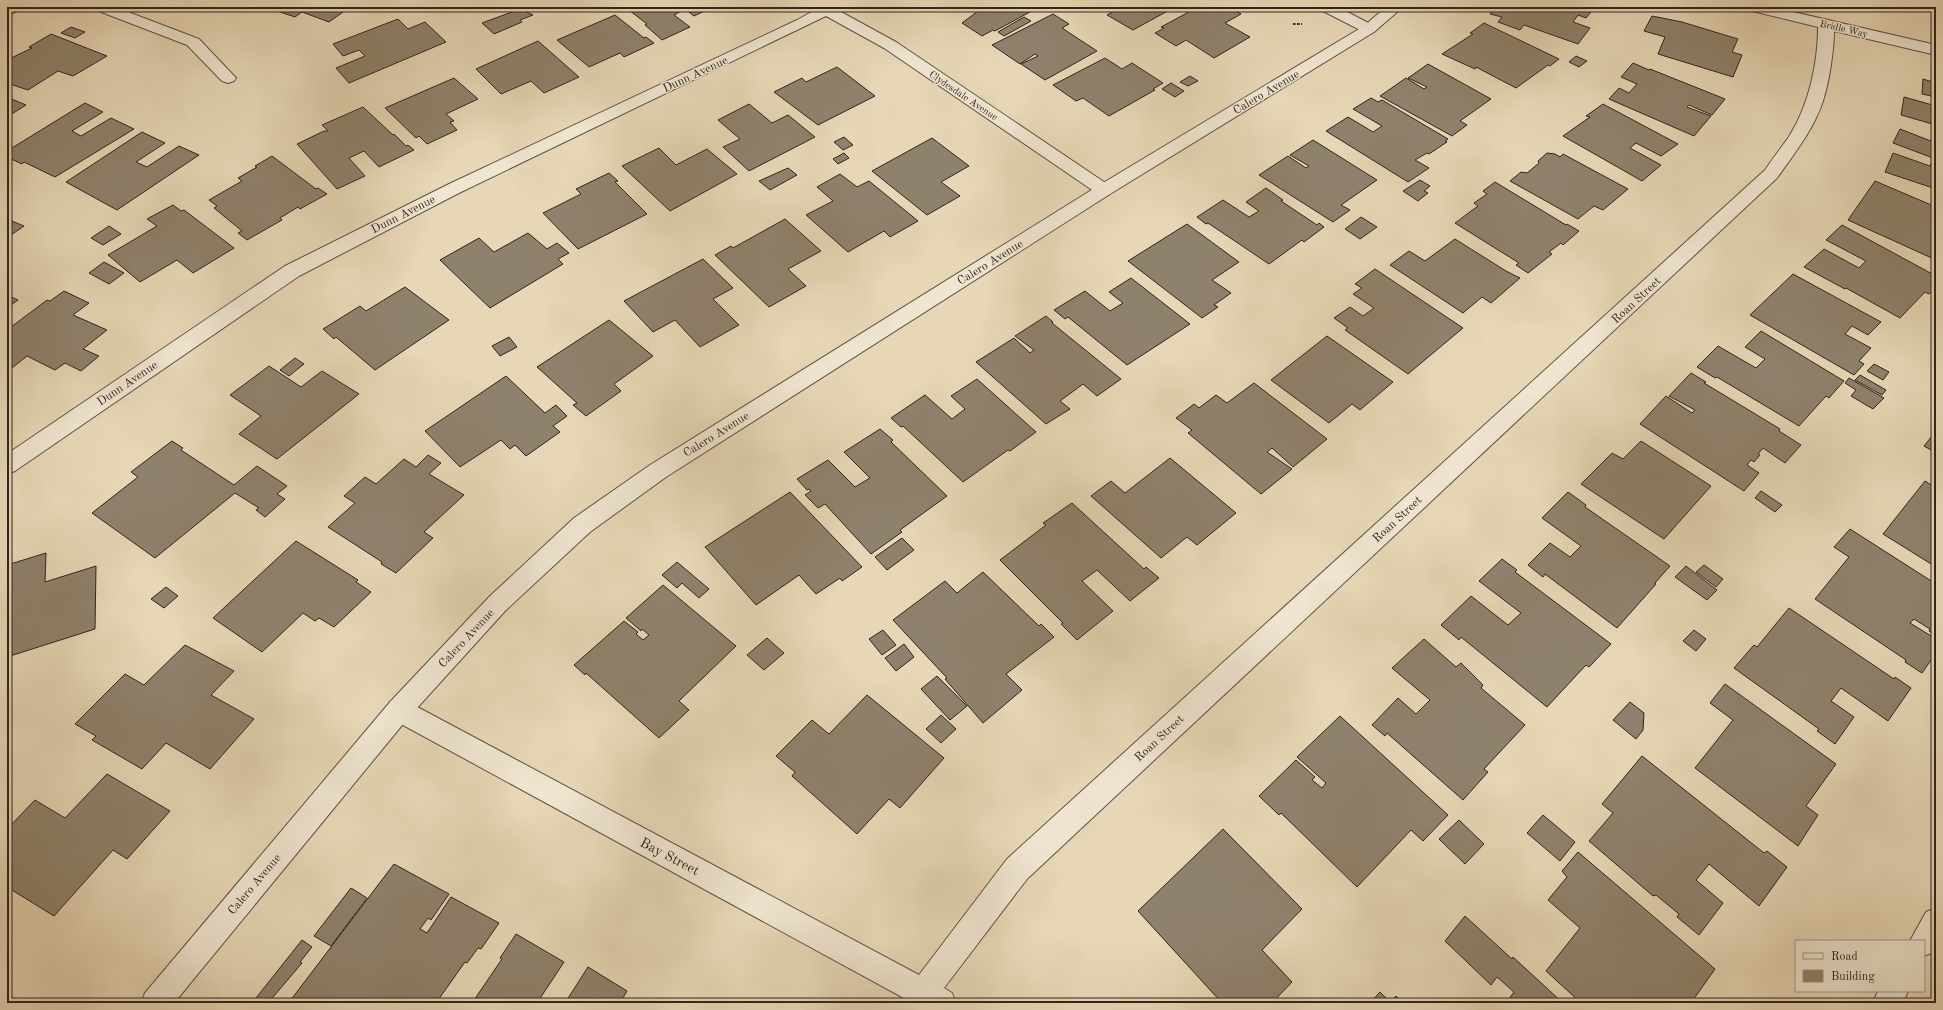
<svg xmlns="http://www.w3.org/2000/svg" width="1943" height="1010" viewBox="0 0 1943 1010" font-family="'Old Standard TT',serif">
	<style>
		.building { fill: #8f826d; stroke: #2f251d }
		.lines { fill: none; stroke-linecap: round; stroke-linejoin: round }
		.minor-casing { stroke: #5d5243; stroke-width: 2 }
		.tertiary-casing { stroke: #5d5243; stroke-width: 2 }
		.path { stroke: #2f251d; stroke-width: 2; stroke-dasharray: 2.5 1.5; stroke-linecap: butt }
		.minor { fill: #efe5d0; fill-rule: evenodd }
		.tertiary { fill: #efe5d0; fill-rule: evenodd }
		.labels { text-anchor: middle; stroke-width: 3; stroke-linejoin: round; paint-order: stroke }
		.far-street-label { font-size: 10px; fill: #2f251d; stroke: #efe5d0 }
		.street-label { font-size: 12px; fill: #2f251d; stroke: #efe5d0 }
		.near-street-label { font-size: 14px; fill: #2f251d; stroke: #efe5d0 }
	</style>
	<rect width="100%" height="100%" fill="#e7d7b6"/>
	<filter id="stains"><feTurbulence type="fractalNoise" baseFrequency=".005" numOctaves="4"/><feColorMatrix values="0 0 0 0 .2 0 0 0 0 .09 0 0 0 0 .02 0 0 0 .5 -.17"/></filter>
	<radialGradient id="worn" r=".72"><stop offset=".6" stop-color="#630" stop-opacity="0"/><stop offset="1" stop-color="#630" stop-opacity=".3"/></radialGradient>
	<g class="building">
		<path d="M273,7H350L329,22L302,12L295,17L271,9Z"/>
		<path d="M625,7H713L694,16L685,9L674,15L690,27L662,40L645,25L647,24Z"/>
		<path d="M972,7H1039L995,31L993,30L982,36L962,23L978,11Z"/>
		<path d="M1122,7H1175L1133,30L1107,15Z"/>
		<path d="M1198,7H1229L1241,14L1225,23L1250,37L1214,58L1186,40L1176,46L1155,33L1164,28L1161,27Z"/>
		<path d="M1496,7H1592L1594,8L1586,18L1578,15L1573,22L1590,28L1578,44L1524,25L1520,30L1498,22L1502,17L1490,14Z"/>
		<path d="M1910,7H1936V13Z"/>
		<path d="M520,9L533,15L520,20L522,22L494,34L482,23Z"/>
		<path d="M1053,14L1069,24L1062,28L1097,51L1045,80L1021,64L1038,56L1035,54L1020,64L992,45Z"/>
		<path d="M615,15L644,38L646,37L654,43L624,57L620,53L589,67L557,40Z"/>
		<path d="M1652,16L1682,22L1738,39L1732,52L1742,55L1733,77L1658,54L1665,37L1644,31Z"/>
		<path d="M1024,17L1031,21L1004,36L998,32Z"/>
		<path d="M398,19L408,29L425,22L446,42L349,83L336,68L365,56L359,50L343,56L333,44Z"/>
		<path d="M1484,23L1559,59L1550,66L1548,65L1516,88L1476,67L1475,69L1442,54L1473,34L1470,33Z"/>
		<path d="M71,27L85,32L75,38L61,33Z"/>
		<path d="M51,34L107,56L73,76L58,71L28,90L7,83V60L32,48L29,47Z"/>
		<path d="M538,41L579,77L544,93L531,81L501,94L476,69Z"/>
		<path d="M1576,56L1587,61L1579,67L1569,62Z"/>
		<path d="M1105,58L1122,69L1132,63L1163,83L1153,89L1155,90L1109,116L1083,98L1076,101L1053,85Z"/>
		<path d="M1633,63L1649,70L1650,69L1725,99L1712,115L1689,105L1687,107L1711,116L1694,136L1609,99L1619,88L1629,93L1637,84L1621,77Z"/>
		<path d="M1428,64L1491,99L1460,121L1467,125L1452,136L1380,96L1406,78L1424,89L1427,87L1408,78Z"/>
		<path d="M837,67L875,96L818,125L774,92L802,78L806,82Z"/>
		<path d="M1190,76L1198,81L1188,86L1180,82Z"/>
		<path d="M454,78L478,99L446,114L454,121L450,122L457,130L427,144L419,136L416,138L385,108Z"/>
		<path d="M1923,79L1936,83V97L1922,94Z"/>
		<path d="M1171,83L1184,91L1175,97L1162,89Z"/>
		<path d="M7,97L26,105L7,117Z"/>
		<path d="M1904,97L1936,106V125L1901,115Z"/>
		<path d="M1371,98L1378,102L1382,100L1448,139L1445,141L1447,142L1429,154L1427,153L1415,160L1429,168L1408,182L1326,131L1348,117L1373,132L1382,126L1353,109Z"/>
		<path d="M85,103L103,112L72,131L81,136L111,118L134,129L55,177L24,162L22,164L7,157V151Z"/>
		<path d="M749,104L772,123L788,115L815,137L749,171L723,147L740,139L718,120Z"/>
		<path d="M1603,104L1678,144L1661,156L1636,143L1630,148L1661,165L1642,181L1563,136L1590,117L1586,116Z"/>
		<path d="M363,107L393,135L394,134L406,146L408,145L414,150L379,167L364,151L349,158L365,176L337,189L297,144L324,131H328L322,125Z"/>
		<path d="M1900,129L1936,143V189L1885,172L1893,153L1930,166L1933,158L1893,143Z"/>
		<path d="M142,132L165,143L136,162L147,167L179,146L199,155L117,210L66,182Z"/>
		<path d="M844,137L853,145L843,150L834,142Z"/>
		<path d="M932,138L969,166L941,182L960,196L927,215L872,171Z"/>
		<path d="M1313,140L1377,180L1341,205L1350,210L1333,222L1259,175L1288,156L1306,168L1309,166L1290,155Z"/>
		<path d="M659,148L676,165L707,149L737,174L670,211L622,166Z"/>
		<path d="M844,153L849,158L838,164L833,159Z"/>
		<path d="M1547,153L1555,154L1560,157L1563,154L1628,189L1603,210L1594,206L1578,219L1510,181L1521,172L1527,173L1539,163L1538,161Z"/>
		<path d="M272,156L316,189L318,188L327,194L300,209L298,207L280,218L282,220L247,240L238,233L242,231L214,208L217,206L209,200L242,181L238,178L257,167L255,166Z"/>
		<path d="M788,168L797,175L770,190L759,181Z"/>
		<path d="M609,173L618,181L615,182L647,214L578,249L543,213L581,194L576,189Z"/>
		<path d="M840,174L857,187L869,181L918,221L890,237L884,231L848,252L806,215L833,201L817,187Z"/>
		<path d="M1420,180L1430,186L1424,191L1428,193L1418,201L1403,191Z"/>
		<path d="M1875,181L1936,207V260L1848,220Z"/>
		<path d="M1495,182L1566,225L1567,224L1579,231L1563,245L1561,243L1549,252L1552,254L1528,273L1516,265L1519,263L1455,223L1478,206L1474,203L1487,194L1483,191Z"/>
		<path d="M1266,188L1283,200L1281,201L1317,225L1319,223L1324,227L1304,242L1302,240L1269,264L1208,223L1206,224L1197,217L1223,200L1249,217L1259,211L1246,202Z"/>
		<path d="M173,205L181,211L184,210L234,248L193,273L177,260L140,282L108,255L157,226L147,219Z"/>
		<path d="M1361,217L1377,227L1360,239L1345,229Z"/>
		<path d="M7,219L24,226L11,235L7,234Z"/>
		<path d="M785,219L821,251L788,269L806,286L769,307L715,255L731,246L733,248Z"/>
		<path d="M1187,224L1239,262L1212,280L1231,293L1214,305L1218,307L1202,318L1128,261Z"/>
		<path d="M1842,225L1936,276V287L1929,294L1925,292L1900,318L1846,288L1845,289L1804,267L1824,249L1859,268L1866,261L1826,240Z"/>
		<path d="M109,226L121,234L103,245L91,238Z"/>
		<path d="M528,233L547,249L557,243L569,253L558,259L563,264L490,308L440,260L479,238L494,252Z"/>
		<path d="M1455,239L1506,271L1520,278L1491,303L1482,297L1463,313L1390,265L1409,251L1425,261Z"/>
		<path d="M703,259L733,288L713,299L739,325L700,347L675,320L653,332L624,301Z"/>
		<path d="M104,262L124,273L109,284L89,273Z"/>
		<path d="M1375,269L1463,328L1408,374L1345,330L1348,328L1334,318L1350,307L1363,316L1374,308L1353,294L1362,288L1355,284Z"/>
		<path d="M1793,274L1881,322L1868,335L1852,326L1845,334L1871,348L1859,361L1864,364L1854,375L1750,315Z"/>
		<path d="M1131,278L1190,324L1127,365L1068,317L1065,319L1054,310L1085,291L1110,311L1123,303L1109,292Z"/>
		<path d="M405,287L449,320L375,370L336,337L334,339L323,329L360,306L366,311Z"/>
		<path d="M64,291L89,303L73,315L107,330L83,349L99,356L81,371L65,363L55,370L27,356L12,368L7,367V330L47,300L50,301Z"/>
		<path d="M7,295L18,300L7,308Z"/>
		<path d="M1046,316L1053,322L1052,323L1121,379L1097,396L1083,384L1060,401L1070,409L1046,424L976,362L1014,338L1030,353L1034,350L1015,336Z"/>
		<path d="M609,320L653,356L614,384L621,391L586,416L573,405L577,403L537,367Z"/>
		<path d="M1761,331L1844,381L1829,398L1826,396L1799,426L1717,377L1715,378L1697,367L1718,346L1756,368L1765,359L1745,347Z"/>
		<path d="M1327,336L1393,382L1360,410L1352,404L1329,423L1271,380Z"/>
		<path d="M509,337L517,347L500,356L492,346Z"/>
		<path d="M295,358L304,364L289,376L280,370Z"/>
		<path d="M1874,364L1889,372L1883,380L1867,371Z"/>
		<path d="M269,366L301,387L322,371L359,394L277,459L239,434L261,416L230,395Z"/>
		<path d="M1691,373L1706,382L1704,383L1780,429L1779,431L1801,445L1785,463L1763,448L1758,454L1760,455L1754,462L1751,460L1747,465L1759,473L1744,491L1640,424L1666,396L1692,413L1695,410L1669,396Z"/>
		<path d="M1860,375L1886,390L1882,395L1855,380Z"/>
		<path d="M506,376L545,413L556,405L567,416L553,426L560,432L526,456L515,445L510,449L501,440L460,467L425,431Z"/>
		<path d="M1849,378L1884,398L1873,409L1851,396L1856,390L1845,383Z"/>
		<path d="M977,379L1036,432L1010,451L1008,450L963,482L903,426L901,427L891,418L925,395L952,419L965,409L951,396Z"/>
		<path d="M1254,383L1327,439L1293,467L1272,448L1267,452L1292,469L1261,494L1188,433L1192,430L1176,418L1194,404L1199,408L1216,395L1227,403Z"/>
		<path d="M880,429L893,440L891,442L947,496L900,530L902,532L871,554L825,504L818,508L805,495L811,491L809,489L807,490L797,479L828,460L855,487L870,478L844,452Z"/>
		<path d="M1936,431V453L1924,446Z"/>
		<path d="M172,441L183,448L181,450L234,485L257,466L287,486L277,494L285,499L265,517L256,510L259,508L235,493L155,558L92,513L138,477L131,472Z"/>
		<path d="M1641,441L1711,486L1664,539L1581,484L1612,453L1623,459Z"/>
		<path d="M428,455L441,463L429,474L464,495L424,532L433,538L396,573L381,564L382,562L328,527L355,503L344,496L365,477L376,484L404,459L416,467Z"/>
		<path d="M1170,458L1236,513L1197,545L1187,537L1161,558L1091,496L1111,481L1125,493Z"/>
		<path d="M1925,481L1936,488V567L1883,534Z"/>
		<path d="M1761,491L1782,505L1775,512L1755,498Z"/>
		<path d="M790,492L862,567L842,581L840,578L816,594L799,575L756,605L705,547Z"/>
		<path d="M1568,492L1586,505L1585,507L1670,566L1655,583L1656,584L1617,628L1545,574L1543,577L1528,565L1550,543L1570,557L1581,546L1542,518Z"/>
		<path d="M1072,503L1144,569L1146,567L1159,578L1130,601L1097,570L1082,581L1113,611L1077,640L1061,624L1063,623L1000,560L1046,525L1043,523Z"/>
		<path d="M1850,529L1936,584V635L1929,631L1930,629L1914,619L1910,623L1936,639V653L1922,673L1905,662L1906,660L1815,599L1849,557L1834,547Z"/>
		<path d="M902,538L914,550L887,570L875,557Z"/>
		<path d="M296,541L358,580L356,582L371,592L334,627L319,618L315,621L303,613L262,652L213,618Z"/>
		<path d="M46,553L45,582L96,566L95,629L7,657V660V565Z"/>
		<path d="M1502,559L1517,570L1515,572L1611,644L1589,667L1586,665L1547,707L1461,637L1459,640L1441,625L1471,596L1508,625L1521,613L1479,581Z"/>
		<path d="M677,562L709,589L699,598L682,583L677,588L662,575Z"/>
		<path d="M1704,565L1723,579L1716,587L1696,572Z"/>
		<path d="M1686,566L1717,590L1707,600L1675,577Z"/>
		<path d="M983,572L1039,626L1041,624L1054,637L1006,674L1022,690L983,723L945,679L947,678L893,620L945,581L957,593Z"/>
		<path d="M663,585L736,646L679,701L689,710L659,738L586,673L585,675L574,665L624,621L638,632L636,634L643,640L649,635L642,629L641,631L626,618Z"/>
		<path d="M166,587L178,596L164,608L151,599Z"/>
		<path d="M1789,608L1894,679L1895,677L1911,688L1888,721L1841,688L1831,701L1854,717L1835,744L1817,731L1819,729L1734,668L1754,645L1757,647Z"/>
		<path d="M883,630L896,645L882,655L869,639Z"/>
		<path d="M1694,630L1706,639L1696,651L1683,641Z"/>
		<path d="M767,638L784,653L764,670L747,655Z"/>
		<path d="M1424,639L1456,667L1461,663L1483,685L1481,688L1525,725L1484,769L1488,772L1463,800L1387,733L1385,736L1372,725L1398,698L1416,714L1430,700L1392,668Z"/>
		<path d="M904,644L914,657L896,671L885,658Z"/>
		<path d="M185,645L234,671L211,695L254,719L210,769L166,743L142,769L92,740L96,736L75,724L125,674L144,685Z"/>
		<path d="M937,676L967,706L950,720L921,689Z"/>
		<path d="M1725,684L1836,764L1806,806L1818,815L1798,846L1695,768L1733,720L1710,703Z"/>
		<path d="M867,695L944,758L900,808L889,799L857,834L792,776L795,772L776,756L812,720L829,734Z"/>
		<path d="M1630,702L1644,713L1643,730L1636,739L1613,720Z"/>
		<path d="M941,715L956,729L941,743L926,729Z"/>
		<path d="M1340,716L1448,815L1423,841L1411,830L1357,887L1281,813L1279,815L1259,796L1296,760L1315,777L1312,780L1322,788L1326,783L1297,757Z"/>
		<path d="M1642,756L1764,853L1767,851L1787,867L1759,906L1709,864L1696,880L1723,903L1699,935L1677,917L1679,914L1656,895L1653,896L1589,841L1613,813L1602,804Z"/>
		<path d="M107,774L170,811L127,859L113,850L54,916L7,887V829L35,800L65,818Z"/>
		<path d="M1543,815L1575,842L1560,861L1527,833Z"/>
		<path d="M1459,820L1484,844L1465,864L1439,839Z"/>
		<path d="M1223,829L1302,909L1262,950L1292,982L1272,1003H1222L1138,911Z"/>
		<path d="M1578,852L1715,969L1691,1003H1581L1546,971L1580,928L1548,900L1567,877L1562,871Z"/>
		<path d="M394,864L449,894L431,920L428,918L420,929L427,933L451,897L499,923L481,949L478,948L467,963L465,962L436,1003H293L290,1001Z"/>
		<path d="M351,888L367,898L331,946L314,936Z"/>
		<path d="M1465,916L1512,959L1513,957L1563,1003H1506L1514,992L1497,977L1491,985L1445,941Z"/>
		<path d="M516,934L564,962L537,1003H472L502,959L500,958Z"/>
		<path d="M302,940L312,947L300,962L302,963L268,1003H252Z"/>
		<path d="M588,967L627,991L620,1003H565Z"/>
		<path d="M1380,992L1390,1002L1396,996L1402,1003H1370Z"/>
		<path d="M7,994L19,1003H7Z"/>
	</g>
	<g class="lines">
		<g class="minor-casing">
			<g id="minor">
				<path d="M7,7H22L19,10L7,16Z"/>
				<path d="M93,7H115L199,39L236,78L234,81L228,83L222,81L187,45L96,10Z"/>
				<path d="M812,7H832L896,42L1110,186L1113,190L1110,194L1104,196L1098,194L884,48L826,16L459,193L299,276L15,471L7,474V454L285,266L447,185L797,20L815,10Z"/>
				<path d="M1318,7H1338L1374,26L1377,29L1374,32H1364L1321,10Z"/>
				<path d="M1745,7H1772L1936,45V55L1834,31C1834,50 1829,83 1823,101C1814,129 1794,154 1777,178L1027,879L944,988L952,993L956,1003H913L390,718L387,710L390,702L399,698L408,702L919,975L1007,859L1765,170C1773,158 1782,147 1790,135C1809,104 1818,63 1818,27L1748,10Z"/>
				<path d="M1936,908V948L1934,952L1924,956V941H1910L1926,912Z"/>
				<path d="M1878,991H1908L1903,1003H1873Z"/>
			</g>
		</g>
		<g class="tertiary-casing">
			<path id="tertiary" d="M1386,7H1403L1374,32L1110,194L666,477L590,532L505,611L408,718L174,1003H141L145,993L390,702L489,597L574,518L650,465L1098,186L1364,26Z"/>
		</g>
		<path class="path" d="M1293,24H1302"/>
		<use href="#minor" class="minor"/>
		<use href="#tertiary" class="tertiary"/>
	</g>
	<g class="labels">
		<g class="far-street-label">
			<text transform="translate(1844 28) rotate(13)" y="4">Bridle Way</text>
			<text transform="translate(964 95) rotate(34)" y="4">Clydesdale Avenue</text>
		</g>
		<g class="street-label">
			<text transform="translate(695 74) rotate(-25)" y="4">Dunn Avenue</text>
			<text transform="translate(1266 92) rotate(-31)" y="4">Calero Avenue</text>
			<text transform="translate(403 214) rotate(-27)" y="4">Dunn Avenue</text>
			<text transform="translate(990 262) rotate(-32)" y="4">Calero Avenue</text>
			<text transform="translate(1636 300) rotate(-43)" y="4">Roan Street</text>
			<text transform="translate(127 383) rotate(-34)" y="4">Dunn Avenue</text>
			<text transform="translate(716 434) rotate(-32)" y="4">Calero Avenue</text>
			<text transform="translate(1397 519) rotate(-43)" y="4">Roan Street</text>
			<text transform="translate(466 638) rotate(-47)" y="4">Calero Avenue</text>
			<text transform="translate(1159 738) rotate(-43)" y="4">Roan Street</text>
			<text transform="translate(254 884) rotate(-50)" y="4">Calero Avenue</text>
		</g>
		<g class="near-street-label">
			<text transform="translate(670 856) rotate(28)" y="5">Bay Street</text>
		</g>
	</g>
	<rect width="1943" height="1010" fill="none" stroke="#e7d7b6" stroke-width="24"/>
	<rect x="8" y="8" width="1927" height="994" fill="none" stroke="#2f251d" stroke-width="2"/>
	<rect x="12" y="12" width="1919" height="986" fill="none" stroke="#2f251d"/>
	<rect x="1795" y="940" width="130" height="52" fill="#efe5d0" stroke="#a29888"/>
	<rect x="1803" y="953" width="20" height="6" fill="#efe5d0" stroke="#a29888"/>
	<text x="1831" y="960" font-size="12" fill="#2f251d">Road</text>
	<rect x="1803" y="970" width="20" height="12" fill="#8f826d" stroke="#a29888"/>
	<text x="1831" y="980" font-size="12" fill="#2f251d">Building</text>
	<rect width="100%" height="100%" filter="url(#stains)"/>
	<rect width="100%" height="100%" fill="url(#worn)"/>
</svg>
